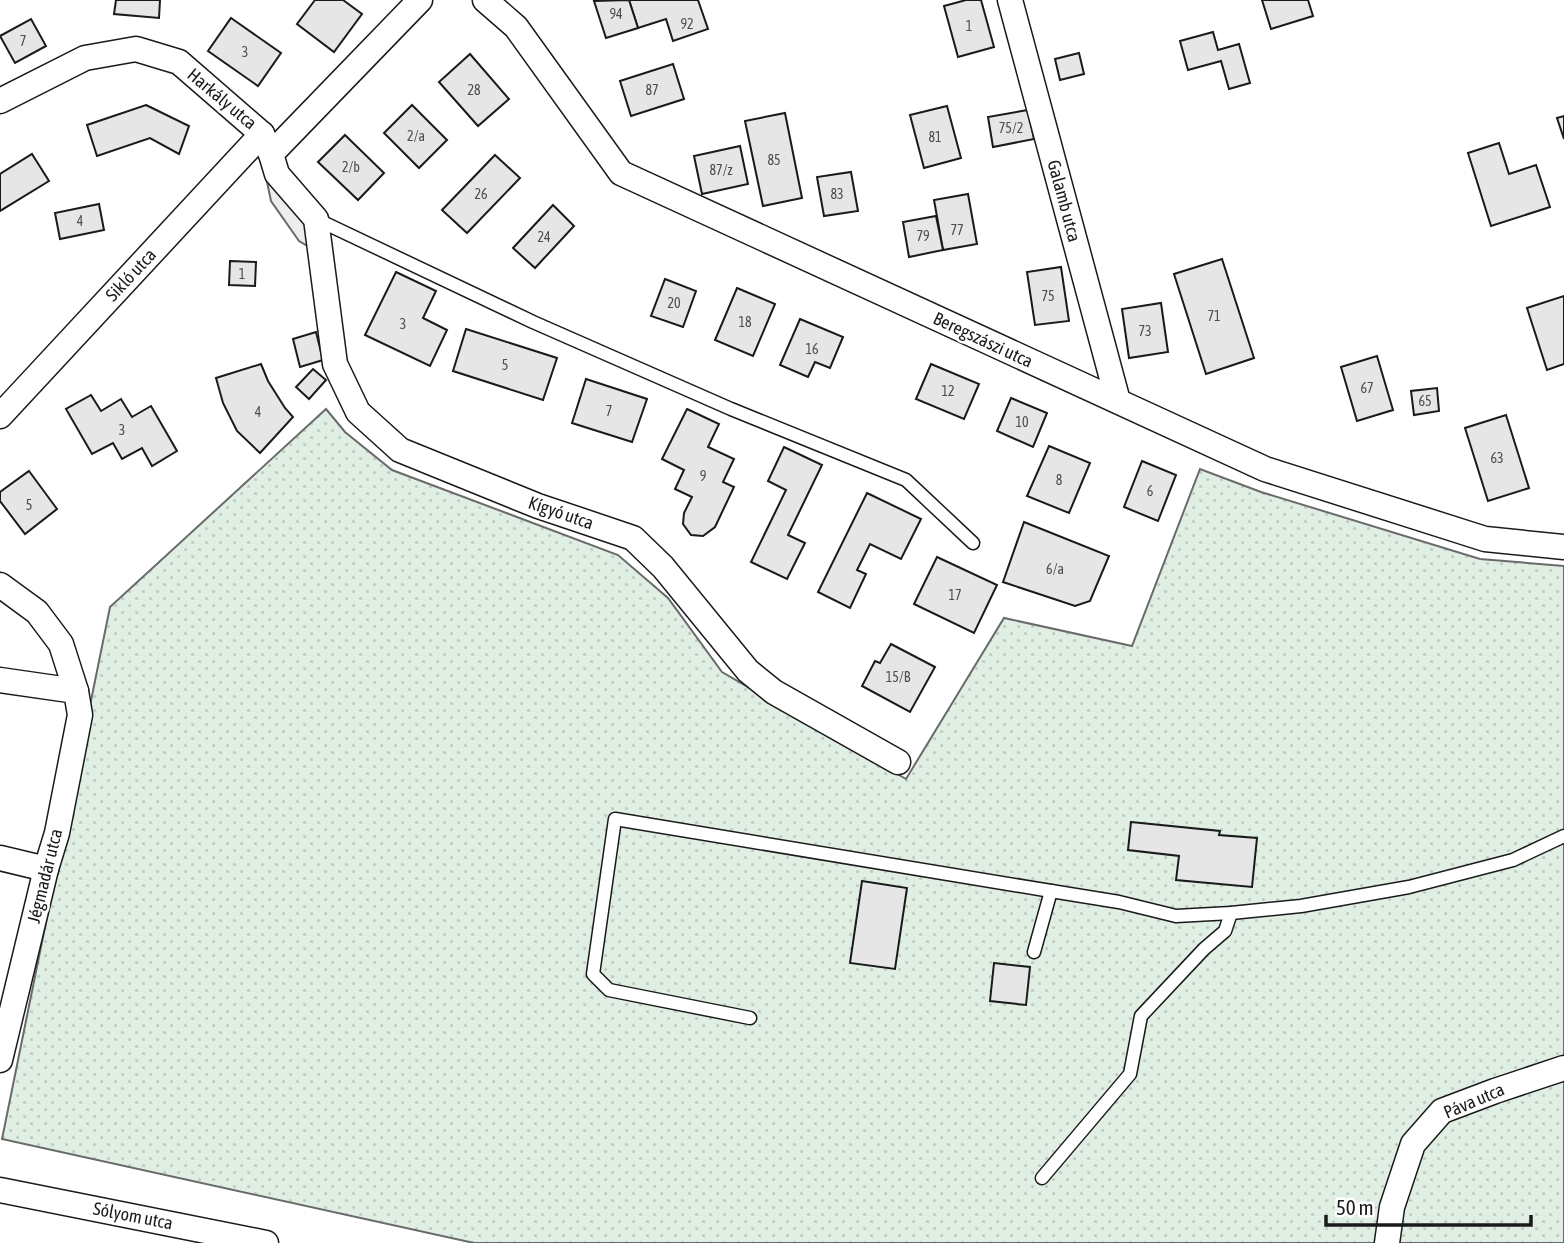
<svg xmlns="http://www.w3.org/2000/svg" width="1564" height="1243" viewBox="0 0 1564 1243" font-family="'Asap Condensed',sans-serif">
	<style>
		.grass { fill: url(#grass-dots); stroke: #6a6a6a; stroke-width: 2 }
		.parking { fill: #ededed; stroke: #6a6a6a; stroke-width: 2 }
		.building { fill: #e6e6e6; stroke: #1a1a1a; stroke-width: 2 }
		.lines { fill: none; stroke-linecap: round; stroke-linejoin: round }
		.lane-casing { stroke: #1a1a1a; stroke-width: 15 }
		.street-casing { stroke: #1a1a1a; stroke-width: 27 }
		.lane { stroke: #fff; stroke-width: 12 }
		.street { stroke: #fff; stroke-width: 24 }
		.labels { text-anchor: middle; stroke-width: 5; stroke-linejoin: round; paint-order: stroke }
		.number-label { font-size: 14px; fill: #4d4d4d }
		.street-label { font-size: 18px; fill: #1a1a1a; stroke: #fff }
	</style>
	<defs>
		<pattern id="grass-dots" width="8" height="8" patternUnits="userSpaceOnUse" patternTransform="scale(1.75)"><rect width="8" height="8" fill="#e0efe3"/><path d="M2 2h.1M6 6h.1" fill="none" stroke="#c0ccc2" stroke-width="1.8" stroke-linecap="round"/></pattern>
	</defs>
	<rect width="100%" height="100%" fill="#fff"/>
	<path class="grass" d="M326,409L345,432L392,470L618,555L668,598L722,672L906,779L1004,618L1132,646L1200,469L1261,492L1480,559L1564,566V1243H474L2,1139L110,607Z"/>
	<path class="parking" d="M266,177L308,224L311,248L299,241L271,201Z"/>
	<g class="building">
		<path d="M116,0H160L159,18L114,14Z"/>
		<path d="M315,0H343L362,14L334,52L297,24Z"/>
		<path d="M629,0H698L708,29L673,41L666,19L638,28Z"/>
		<path d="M629,0L638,28L606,38L594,1Z"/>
		<path d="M966,0H981L994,47L958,57L944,6Z"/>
		<path d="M1262,0H1308L1313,16L1271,29Z"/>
		<path d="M231,18L281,53L258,86L208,51Z"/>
		<path d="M31,19L46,46L15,63L0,36Z"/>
		<path d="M1213,32L1218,50L1239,44L1250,83L1229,89L1221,61L1188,70L1180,41Z"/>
		<path d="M1079,53L1084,74L1060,80L1055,59Z"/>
		<path d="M470,54L509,99L478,126L439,82Z"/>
		<path d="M673,64L684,99L631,116L620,81Z"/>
		<path d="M146,105L189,126L179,154L150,138L97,156L87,125Z"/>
		<path d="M412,105L447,140L419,168L384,133Z"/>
		<path d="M947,106L961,158L924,168L910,115Z"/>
		<path d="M1028,110L1034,139L993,147L988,117Z"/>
		<path d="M785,113L802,198L763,206L745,121Z"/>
		<path d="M1564,116V139L1557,118Z"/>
		<path d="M345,135L384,173L358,200L318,162Z"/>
		<path d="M1499,143L1509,174L1536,165L1550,207L1491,226L1468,153Z"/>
		<path d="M740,146L748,184L702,194L694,156Z"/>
		<path d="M32,154L49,181L0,211V174Z"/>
		<path d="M495,155L520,178L467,233L442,210Z"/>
		<path d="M851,172L858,211L824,216L817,177Z"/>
		<path d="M968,194L977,244L943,250L934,200Z"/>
		<path d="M99,204L104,230L60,239L55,213Z"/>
		<path d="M553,205L574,226L535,268L513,248Z"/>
		<path d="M936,216L943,250L909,257L903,222Z"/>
		<path d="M1222,259L1254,358L1206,374L1174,274Z"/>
		<path d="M230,261L256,262L255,286L229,285Z"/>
		<path d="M1061,267L1069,321L1035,325L1027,272Z"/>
		<path d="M396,272L436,291L423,318L447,330L430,366L365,335Z"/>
		<path d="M665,279L696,291L683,327L651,316Z"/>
		<path d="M737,288L775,304L753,356L715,340Z"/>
		<path d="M1564,296V364L1547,370L1527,308Z"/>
		<path d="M1161,303L1168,352L1129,358L1122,309Z"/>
		<path d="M800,319L843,337L830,368L815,362L808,377L780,365Z"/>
		<path d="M466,329L557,358L543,400L453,371Z"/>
		<path d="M316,332L323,360L300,367L293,339Z"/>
		<path d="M1377,356L1393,410L1357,421L1341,367Z"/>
		<path d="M261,364L268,381L285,408L293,417L260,453L237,431L223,403L216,378Z"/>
		<path d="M931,364L979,384L964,419L916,399Z"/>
		<path d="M313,369L326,380L309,399L296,387Z"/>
		<path d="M586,379L647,399L632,442L572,423Z"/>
		<path d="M1437,388L1439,411L1414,415L1411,391Z"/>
		<path d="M91,395L101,411L121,399L132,417L151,406L177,451L152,466L142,448L122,459L113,443L92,454L66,409Z"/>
		<path d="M1011,398L1047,413L1033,447L997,431Z"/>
		<path d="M687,409L719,424L708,447L734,459L723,482L734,487L715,527L703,536L691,535L683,524L684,513L692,497L675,489L684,470L662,459Z"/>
		<path d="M1506,415L1529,488L1488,501L1465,428Z"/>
		<path d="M1049,446L1090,463L1069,513L1027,496Z"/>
		<path d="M784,447L822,465L788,535L805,543L787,579L751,562L786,490L768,481Z"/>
		<path d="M1142,461L1176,475L1158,521L1124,507Z"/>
		<path d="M29,471L57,509L25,534L0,501V492Z"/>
		<path d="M867,493L921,519L901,559L870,544L857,570L866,574L850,608L818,592Z"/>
		<path d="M1024,522L1109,556L1090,601L1075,606L1003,582Z"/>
		<path d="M937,557L997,585L974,633L914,604Z"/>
		<path d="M891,644L935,667L910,712L862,686L875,661L880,663Z"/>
		<path d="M1131,822L1220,831L1219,835L1257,838L1252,887L1176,880L1179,856L1128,850Z"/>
		<path d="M862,881L907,888L895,969L850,963Z"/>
		<path d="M994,963L1030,967L1026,1005L990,1001Z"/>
	</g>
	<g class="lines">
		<g class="lane-casing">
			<g id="lane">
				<path d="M316,219L533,322L731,409L906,480L973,543"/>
				<path d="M1034,952L1051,891L1119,902L1176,916L1231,913L1301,906L1409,887L1513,860L1564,836"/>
				<path d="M750,1018L609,990L593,974L615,819L1051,891"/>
				<path d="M1042,1178L1130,1074L1141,1016L1204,949L1225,931L1231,913"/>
			</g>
		</g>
		<g class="street-casing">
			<g id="street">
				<path d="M485,0L516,27L621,173L1265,469L1485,539L1564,547"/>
				<path d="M1010,0L1118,401"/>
				<path d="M0,101L85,58L136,49L179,62L262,134L271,154L277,174L316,219L335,364L358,412L400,450L538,506L633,538L663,567L748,671L774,692L898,762"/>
				<path d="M271,154L420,0"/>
				<path d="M0,416L262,134"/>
				<path d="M0,585L37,612L61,644L76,691L80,715L57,833L46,869L0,1060"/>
				<path d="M0,680L76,691"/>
				<path d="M0,858L46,869"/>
				<path d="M0,1190L266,1243"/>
				<path d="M1387,1243L1392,1207L1413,1144L1442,1111L1495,1091L1564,1068"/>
			</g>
		</g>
		<use href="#lane" class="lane"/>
		<use href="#street" class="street"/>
	</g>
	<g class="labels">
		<g class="number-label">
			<text x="616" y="19">94</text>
			<text x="687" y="29">92</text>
			<text x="969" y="31">1</text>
			<text x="23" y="46">7</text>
			<text x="245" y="57">3</text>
			<text x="474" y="95">28</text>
			<text x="652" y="95">87</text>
			<text x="1011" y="133">75/2</text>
			<text x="416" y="141">2/a</text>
			<text x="935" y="142">81</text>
			<text x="774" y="165">85</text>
			<text x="351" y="172">2/b</text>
			<text x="721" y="175">87/z</text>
			<text x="481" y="199">26</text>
			<text x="837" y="199">83</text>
			<text x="80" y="226">4</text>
			<text x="957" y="235">77</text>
			<text x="923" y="241">79</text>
			<text x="544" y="242">24</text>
			<text x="242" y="279">1</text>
			<text x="1048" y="301">75</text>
			<text x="674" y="308">20</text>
			<text x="1214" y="321">71</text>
			<text x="745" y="327">18</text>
			<text x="403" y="329">3</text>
			<text x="1145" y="336">73</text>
			<text x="812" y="354">16</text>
			<text x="505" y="370">5</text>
			<text x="1367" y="393">67</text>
			<text x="948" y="396">12</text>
			<text x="1425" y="406">65</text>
			<text x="609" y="416">7</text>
			<text x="258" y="417">4</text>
			<text x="1022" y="427">10</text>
			<text x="122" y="435">3</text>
			<text x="1497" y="463">63</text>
			<text x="703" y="481">9</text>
			<text x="1059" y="485">8</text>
			<text x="1150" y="496">6</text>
			<text x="29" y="510">5</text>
			<text x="1055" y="574">6/a</text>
			<text x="955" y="600">17</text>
			<text x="898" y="682">15/B</text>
		</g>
		<g class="street-label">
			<text transform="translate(222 99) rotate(40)" y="6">Harkály utca</text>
			<text transform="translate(1064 201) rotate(75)" y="6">Galamb utca</text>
			<text transform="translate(131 275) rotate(-47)" y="6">Sikló utca</text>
			<text transform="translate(983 340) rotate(25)" y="6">Beregszászi utca</text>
			<text transform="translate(561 513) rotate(19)" y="6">Kígyó utca</text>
			<text transform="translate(45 876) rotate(-76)" y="6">Jégmadár utca</text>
			<text transform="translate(1474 1101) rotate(-23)" y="6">Páva utca</text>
			<text transform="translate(133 1216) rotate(11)" y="6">Sólyom utca</text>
		</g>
	</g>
	<path d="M1326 1215v10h205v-10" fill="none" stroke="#1a1a1a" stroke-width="3.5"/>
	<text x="1336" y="1215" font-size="21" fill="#1a1a1a" stroke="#ffffff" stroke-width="5" paint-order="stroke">50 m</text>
</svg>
